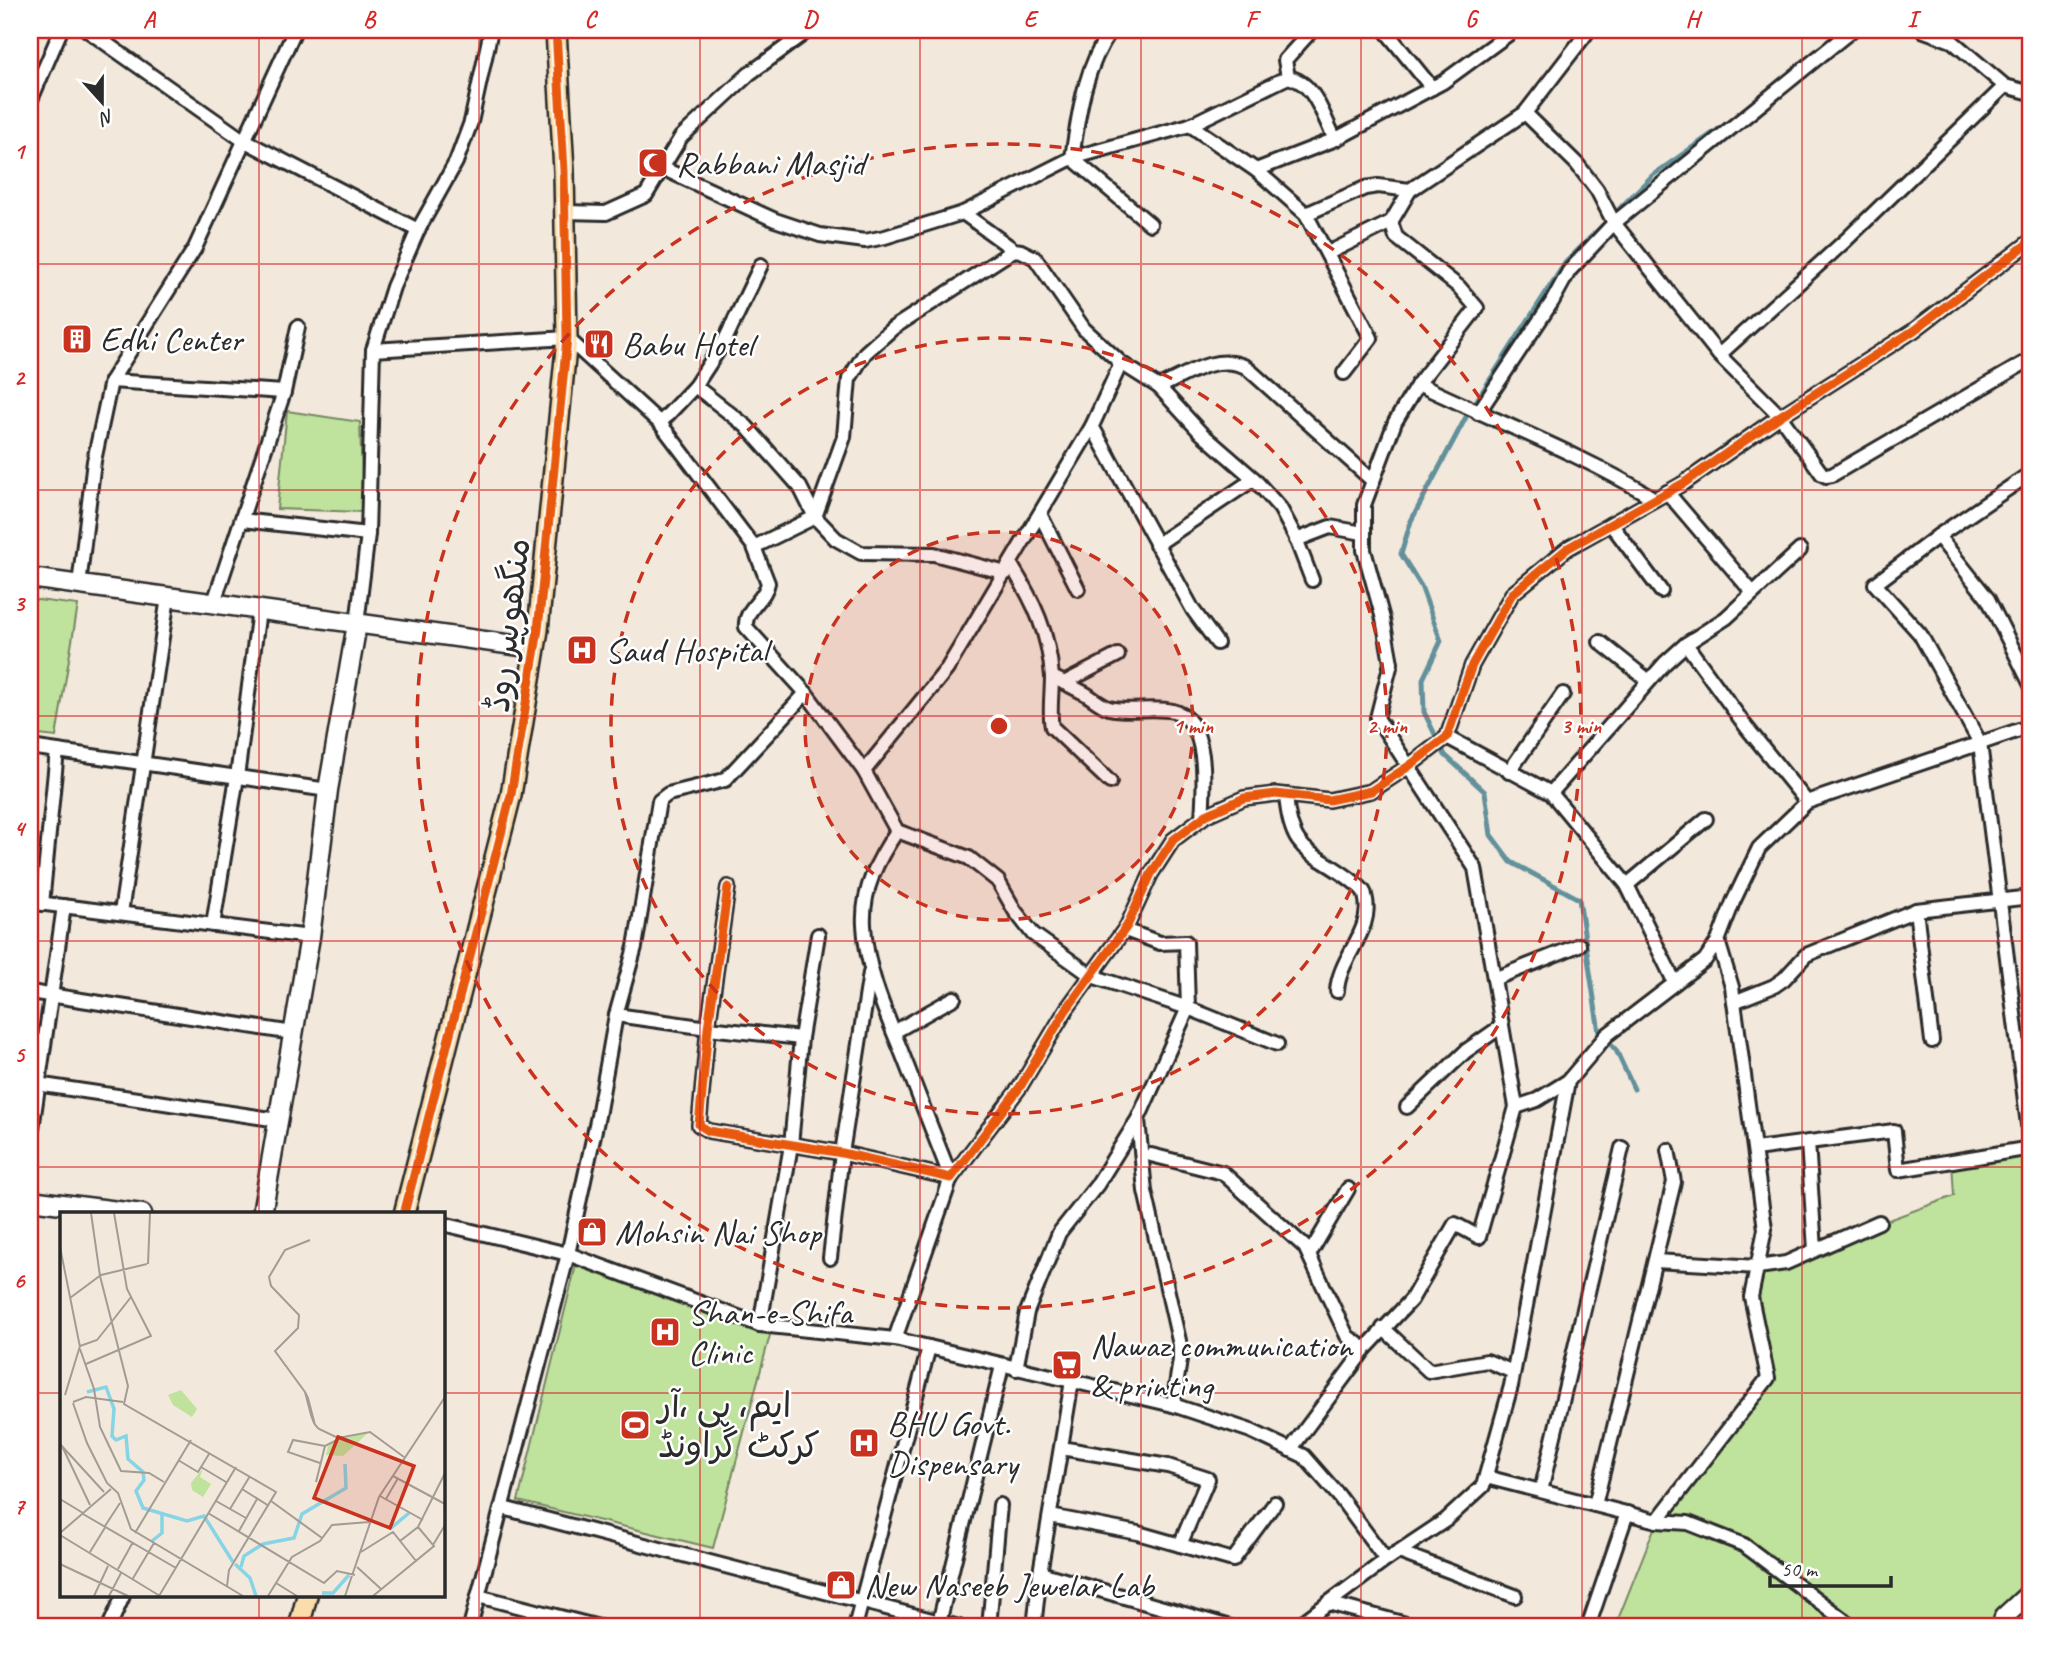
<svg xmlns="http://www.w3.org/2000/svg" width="2061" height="1657" viewBox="0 0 2061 1657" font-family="Caveat,'Playpen Sans Arabic',sans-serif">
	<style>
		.green { fill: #bfe29c; stroke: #758664; stroke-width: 2 }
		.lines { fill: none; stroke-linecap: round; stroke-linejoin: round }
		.stream { stroke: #62909b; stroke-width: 5 }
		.street-casing { stroke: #2b2b2b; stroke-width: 18 }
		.secondary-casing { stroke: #2b2b2b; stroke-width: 23 }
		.primary-casing { stroke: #2b2b2b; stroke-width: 24 }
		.street { stroke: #fff; stroke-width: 12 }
		.secondary { stroke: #fff; stroke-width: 18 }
		.primary { stroke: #faddab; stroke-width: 19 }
		.cycleway-casing { stroke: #fff; stroke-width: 13 }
		.cycleway { stroke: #e8590c; stroke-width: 9 }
		.grid { fill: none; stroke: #d62828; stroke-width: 2; stroke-opacity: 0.55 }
		.ring { fill: none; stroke: #c8321e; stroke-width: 3.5; stroke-dasharray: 12 9 }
		.labels { text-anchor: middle; stroke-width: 5; stroke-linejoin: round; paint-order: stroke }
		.poi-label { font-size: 35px; fill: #2b2b2b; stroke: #fff; text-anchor: start }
		.street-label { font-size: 35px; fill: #2b2b2b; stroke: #fff }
		.inset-river { fill: none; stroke: #86d4e5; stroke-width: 3.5 }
		.inset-road { fill: none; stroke: #a29c95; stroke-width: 2 }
		.view { fill: #c8321e; fill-opacity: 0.15; stroke: #c8321e; stroke-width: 3.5 }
		.inset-edge { fill: none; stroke: #2b2b2b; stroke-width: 3.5 }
		.centre { fill: #c8321e; stroke: #fff; stroke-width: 3.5 }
		.ring-label { font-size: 21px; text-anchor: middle; font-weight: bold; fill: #c8321e; stroke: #fff; stroke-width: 5; stroke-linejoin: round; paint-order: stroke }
		.neatline { fill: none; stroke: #d62828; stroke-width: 2.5 }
		.grid-label { font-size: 23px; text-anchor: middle; font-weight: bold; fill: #d62828 }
	</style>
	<rect width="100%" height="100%" fill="#f2e8db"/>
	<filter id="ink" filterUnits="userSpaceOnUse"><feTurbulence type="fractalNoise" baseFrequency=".0143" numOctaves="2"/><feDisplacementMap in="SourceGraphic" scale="14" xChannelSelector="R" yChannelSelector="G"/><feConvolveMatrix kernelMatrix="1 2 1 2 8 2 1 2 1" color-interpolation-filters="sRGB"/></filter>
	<g filter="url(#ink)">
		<g class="green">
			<path d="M287,411L360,422L363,512L277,509Z"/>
			<path d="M30,599L78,605L56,737L30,734Z"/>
			<path d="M2031,1148V1592L2001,1627H1615L1657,1521L1767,1378L1751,1297L1757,1268L1954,1196L1952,1161Z"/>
			<path d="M576,1265L773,1324L713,1548L518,1501Z"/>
		</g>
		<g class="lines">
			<path class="stream" d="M1634,1089L1616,1050L1599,1032L1579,899L1511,862L1491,835L1485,792L1445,755L1424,712L1423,679L1441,641L1421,586L1401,554L1411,521L1466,417L1565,263L1653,175L1733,119"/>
			<g class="street-casing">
				<g id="street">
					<path d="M87,30L243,140L418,230"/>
					<path d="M1111,30C1084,69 1079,112 1072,158L1150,224"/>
					<path d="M1385,30L1432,88"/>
					<path d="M1922,30L1952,41L2005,86L2031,93"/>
					<path d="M1288,77L1285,60L1312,30"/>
					<path d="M30,102L61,30"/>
					<path d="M1525,113L1577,164L1597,190L1614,223L1719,355L1780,416L1822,474L1826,476L1832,475L2031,359"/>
					<path d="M1190,125L1256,170L1306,214L1371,338L1344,373"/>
					<path d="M662,168L775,220L820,235L865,241L885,237L963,213L1072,158L1190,125L1288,77C1315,82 1323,117 1335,139"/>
					<path d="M1256,170L1336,139L1443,82L1514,30"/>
					<path d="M565,212L606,213L646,195L681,137L749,74L809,30"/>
					<path d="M963,213L1014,250L1021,251L1035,258L1084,329L1121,363L1159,387L1201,433L1254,479L1280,508L1295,536L1312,580"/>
					<path d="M1306,214L1365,188L1378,186L1410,190"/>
					<path d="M1328,253L1391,222"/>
					<path d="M373,350L567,338L660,423L754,547L768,583C765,600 744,609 746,627L806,693L864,771L897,831L969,858L998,881L1015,911L1033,934L1092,976L1188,1008L1277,1044"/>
					<path d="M1719,355L1846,240L2005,86"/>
					<path d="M111,381L284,392"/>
					<path d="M1418,384C1497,422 1580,453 1655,499"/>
					<path d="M695,386L746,426L800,487L815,517L836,539L861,553L934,554L1006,573"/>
					<path d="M1159,387C1186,375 1216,353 1246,367L1373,481"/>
					<path d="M1478,413L1552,302L1569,271L1614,223L1852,30"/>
					<path d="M660,423L695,386L725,340L761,265"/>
					<path d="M1092,426L1193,610L1217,643"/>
					<path d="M1667,492L1753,593"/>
					<path d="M1040,514L1078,589"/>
					<path d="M242,520L368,534"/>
					<path d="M1611,524L1661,591"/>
					<path d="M1938,536L1988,599L2031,685"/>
					<path d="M1296,540L1330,527L1363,533"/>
					<path d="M1156,545L1254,479"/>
					<path d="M754,547L815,517L844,437L849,379L865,353L893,328L1014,250"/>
					<path d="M1011,565C1034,602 1049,633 1052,677C1052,692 1049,715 1052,727L1110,782"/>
					<path d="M79,585L94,461L111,381L195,248L295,30"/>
					<path d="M214,602L284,392L298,327"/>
					<path d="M357,624L368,534L373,350L393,287L418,230L456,162L471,122L491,30"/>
					<path d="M1600,642L1649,681"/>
					<path d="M1686,644L1747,728L1807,802"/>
					<path d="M1052,677C1063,682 1075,688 1086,694C1094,699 1100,705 1109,708C1130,713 1152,706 1173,711C1210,719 1204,789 1202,818"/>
					<path d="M1064,683L1118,655"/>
					<path d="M1447,737L1551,793L1627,885L1675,983"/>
					<path d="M30,747L328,790"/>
					<path d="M864,771L947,669L1092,426L1121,363"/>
					<path d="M1509,772L1563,694"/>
					<path d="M1551,793L1665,663L1686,644L1726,618L1800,550"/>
					<path d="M1286,795C1291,858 1313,849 1355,883C1359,887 1364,889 1365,895C1375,931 1339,956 1337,991"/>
					<path d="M1627,885L1706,819"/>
					<path d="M728,887L708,1028L699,1125L709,1131L842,1153L951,1178L1020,1087L1066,1010L1127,926L1151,874L1173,840L1206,815L1244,798L1276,794L1329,800L1371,791L1409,766L1447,737L1472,665L1512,594L1568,548L1684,483L1780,416L1913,331L2031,241"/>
					<path d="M30,902L310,937"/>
					<path d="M42,904L57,751"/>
					<path d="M1916,910L1932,1041"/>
					<path d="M121,913L168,597"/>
					<path d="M213,925L237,777L259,610"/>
					<path d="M1494,979L1579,945"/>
					<path d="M30,992L293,1033"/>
					<path d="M1734,1002L1774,986L1784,979L1806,955L1916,910L2031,897"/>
					<path d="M616,1015L708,1028L801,1038"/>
					<path d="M894,1032L954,998"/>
					<path d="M30,1083L278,1120"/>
					<path d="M1407,1107L1466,1051L1502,1026"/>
					<path d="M1516,1107L1537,1100L1568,1081L1607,1035L1705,960L1718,941L1733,902L1759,848L1807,802L2031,726"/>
					<path d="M1138,1120L1145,1191L1180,1345V1360L1173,1405"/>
					<path d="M1808,1142L1815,1250"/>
					<path d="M30,1143L64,906"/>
					<path d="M1755,1149L1894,1131L1898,1170L2031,1148"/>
					<path d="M2031,1149L1980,743L1920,634L1875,584L1938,536L2031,473"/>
					<path d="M1151,1155L1223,1173L1305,1247L1347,1336L1365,1349L1411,1300L1455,1224L1479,1237L1516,1107L1475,868L1377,718L1391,663L1383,619L1364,550V505L1395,422L1418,384L1477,308L1459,287L1396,237L1391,222L1410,190L1525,113L1589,30"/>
					<path d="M443,1224L568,1254L760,1325L895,1339L1173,1405L1251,1431L1304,1456L1339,1496L1386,1560"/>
					<path d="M1309,1255L1348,1189"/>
					<path d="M830,1258L842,1153L870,973"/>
					<path d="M1655,1261L1758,1267L1786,1263L1879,1222"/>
					<path d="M760,1325L791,1145L801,1038L818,935"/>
					<path d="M1383,1328L1429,1371L1487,1361L1513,1372"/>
					<path d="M895,1339L951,1178C934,1135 917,1091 900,1048C884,1009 866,968 864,925C862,889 878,859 897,831"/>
					<path d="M1016,1369L1027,1312L1059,1233L1097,1185L1138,1119L1188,1008L1186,942L1160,943L1125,930"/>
					<path d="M1061,1448L1168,1466L1208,1479L1180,1545"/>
					<path d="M1290,1450L1365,1349"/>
					<path d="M1486,1477L1657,1521L1688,1523L1744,1545L1853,1627"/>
					<path d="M1541,1491L1622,1148"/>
					<path d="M1595,1505L1674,1182L1668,1150"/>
					<path d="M503,1508L959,1627"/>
					<path d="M1050,1516L1138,1533L1233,1560L1275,1503"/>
					<path d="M1657,1521L1768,1378L1751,1297L1765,1229L1732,987L1718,941"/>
					<path d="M1399,1552L1515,1596"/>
					<path d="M1040,1573L1230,1627"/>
					<path d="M478,1596L599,1627"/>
					<path d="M1328,1603L1417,1627"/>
					<path d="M109,1627L123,1596"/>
					<path d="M470,1627L568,1254L598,1116L616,1015L635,947L659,801L668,794L725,780L806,693"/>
					<path d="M855,1627L929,1347"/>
					<path d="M938,1627L1002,1366"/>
					<path d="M989,1627L1000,1505"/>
					<path d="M1034,1627L1040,1573L1072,1381"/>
					<path d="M1296,1627L1386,1560L1446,1520L1483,1486L1511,1386L1568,1081"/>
					<path d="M1588,1627L1627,1513"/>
				</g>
			</g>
			<g class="secondary-casing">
				<g id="secondary">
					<path d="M30,578L535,648"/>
					<path d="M30,1200L142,1214"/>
					<path d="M262,1214L310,937L328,790L357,624"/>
					<path d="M2002,1627L2004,1617L2031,1592"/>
				</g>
			</g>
			<g class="primary-casing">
				<g id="primary">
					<path d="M404,1214L511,795L538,630L567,338L564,171L556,30"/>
					<path d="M299,1627L307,1596"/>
				</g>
			</g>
			<use href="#street" class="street"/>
			<use href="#secondary" class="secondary"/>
			<use href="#primary" class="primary"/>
			<g class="cycleway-casing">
				<g id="cycleway">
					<path d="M728,887L708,1028L699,1125L709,1131L842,1153L951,1178L1020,1087L1066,1010L1127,926L1151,874L1173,840L1206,815L1244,798L1276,794L1329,800L1371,791L1409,766L1447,737L1472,665L1512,594L1568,548L1684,483L1780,416L1913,331L2031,241"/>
					<path d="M404,1214L511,795L538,630L567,338L564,171L556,30"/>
				</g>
			</g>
			<use href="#cycleway" class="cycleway"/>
		</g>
	</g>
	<path class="grid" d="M259,30V1214M479,30V1627M700,30V1627M920,30V1627M1141,30V1627M1361,30V1627M1582,30V1627M1802,30V1627M30,264H2031M30,490H2031M30,716H2031M30,941H2031M30,1167H2031M30,1393H61M443,1393H2031M259,1596V1627"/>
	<circle cx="999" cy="726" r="194" fill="#c8321e" fill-opacity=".12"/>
	<g class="ring">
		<circle cx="999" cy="726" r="194"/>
		<circle cx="999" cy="726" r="388"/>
		<circle cx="999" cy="726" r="582"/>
	</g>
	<defs>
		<g id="mosque-square" transform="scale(1.575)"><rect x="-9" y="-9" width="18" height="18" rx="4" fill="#c8321e" stroke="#fff"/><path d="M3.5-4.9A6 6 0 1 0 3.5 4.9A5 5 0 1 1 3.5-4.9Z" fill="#fff"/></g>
		<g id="building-square" transform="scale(1.575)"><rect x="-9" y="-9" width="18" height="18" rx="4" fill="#c8321e" stroke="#fff"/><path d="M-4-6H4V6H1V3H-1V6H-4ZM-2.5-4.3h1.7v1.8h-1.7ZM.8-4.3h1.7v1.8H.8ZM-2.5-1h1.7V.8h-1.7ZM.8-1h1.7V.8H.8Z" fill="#fff"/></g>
		<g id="restaurant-square" transform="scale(1.575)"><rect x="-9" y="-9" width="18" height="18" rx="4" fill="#c8321e" stroke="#fff"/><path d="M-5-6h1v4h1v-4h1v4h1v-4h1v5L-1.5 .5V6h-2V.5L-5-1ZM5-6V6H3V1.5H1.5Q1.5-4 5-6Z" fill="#fff"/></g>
		<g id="hospital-square" transform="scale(1.575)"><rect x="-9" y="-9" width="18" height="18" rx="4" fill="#c8321e" stroke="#fff"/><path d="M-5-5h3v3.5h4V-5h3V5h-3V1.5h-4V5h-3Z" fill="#fff"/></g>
		<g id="shop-square" transform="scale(1.575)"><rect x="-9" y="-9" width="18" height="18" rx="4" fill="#c8321e" stroke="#fff"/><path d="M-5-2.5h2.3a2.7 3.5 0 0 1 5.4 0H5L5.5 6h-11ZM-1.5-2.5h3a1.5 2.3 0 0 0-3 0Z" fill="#fff"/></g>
		<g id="supermarket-square" transform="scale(1.575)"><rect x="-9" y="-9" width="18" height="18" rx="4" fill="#c8321e" stroke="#fff"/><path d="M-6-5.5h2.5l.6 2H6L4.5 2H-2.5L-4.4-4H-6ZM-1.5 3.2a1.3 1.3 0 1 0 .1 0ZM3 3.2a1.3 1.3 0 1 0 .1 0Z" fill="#fff"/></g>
		<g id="stadium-square" transform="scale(1.575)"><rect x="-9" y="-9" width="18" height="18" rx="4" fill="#c8321e" stroke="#fff"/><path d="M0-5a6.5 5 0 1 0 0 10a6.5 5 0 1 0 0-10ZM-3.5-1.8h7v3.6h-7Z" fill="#fff"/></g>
	</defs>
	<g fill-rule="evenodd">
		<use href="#mosque-square" x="653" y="163"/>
		<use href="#building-square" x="77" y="339"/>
		<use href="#restaurant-square" x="599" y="344"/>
		<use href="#hospital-square" x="582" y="650"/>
		<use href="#shop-square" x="592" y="1232"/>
		<use href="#hospital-square" x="665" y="1332"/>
		<use href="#supermarket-square" x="1067" y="1365"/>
		<use href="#stadium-square" x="635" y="1425"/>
		<use href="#hospital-square" x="864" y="1443"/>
		<use href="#shop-square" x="841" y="1585"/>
	</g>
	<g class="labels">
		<g class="poi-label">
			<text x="676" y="175">Rabbani Masjid</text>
			<text x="100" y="351">Edhi Center</text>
			<text x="622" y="356">Babu Hotel</text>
			<text x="605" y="662">Saud Hospital</text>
			<text x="615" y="1244">Mohsin Nai Shop</text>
			<text x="688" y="1324">Shan-e-Shifa<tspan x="688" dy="40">Clinic</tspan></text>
			<text x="1090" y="1357">Nawaz communication<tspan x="1090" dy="40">&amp; printing</tspan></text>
			<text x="658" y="1417">ایم، پی ،آر<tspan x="658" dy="40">کرکٹ گراونڈ</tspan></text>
			<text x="887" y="1435">BHU Govt.<tspan x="887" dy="40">Dispensary</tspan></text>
			<text x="864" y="1597">New Naseeb Jewelar Lab</text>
		</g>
		<g class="street-label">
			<text transform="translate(507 625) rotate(-83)" y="12">منگھوپیر روڈ</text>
		</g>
	</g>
	<g transform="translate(60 1212)">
		<rect width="385" height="385" fill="#f2e8db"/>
		<path d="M121,178L137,197L132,205L113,193L108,183ZM309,220L283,244L266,243L268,234L279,227ZM143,256L140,265L151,272L143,285L132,278L131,271Z" fill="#bfe29c"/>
		<path class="inset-river" d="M27,180L46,175L54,197L52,224L56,228L66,224L68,247L83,260L84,268L76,279L83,296L127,309L144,304L173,350M331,316L349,301M92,329L102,321V302M175,352L190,366L196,384M181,355L184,344L203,332L234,326L242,302L286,276L285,252M262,381H273L289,363"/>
		<path class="inset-road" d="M31,1L40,64L68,174L64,192L216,280L169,358L167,374M0,35L20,135M88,52L90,1M10,86L41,63L87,52M53,108L71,85M20,137L34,177L40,215L61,259L89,261L104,270M26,152L91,124L67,77L54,1M245,180L215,139L238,116L239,103L211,74L209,65L225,38L250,28M5,183L20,134L37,128L53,108M13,190L26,185L63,190M13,191L27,231L47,271L58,281L71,317L183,384M255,213L248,186L245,180L251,203L254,211L257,215L259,217L278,226L310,220L344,245M0,232L44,280M2,234L30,293M118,248L138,260L149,242M260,251L228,240L233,228L265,234L279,227M141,255L166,270M333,264L385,292M256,270L265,234M182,277L209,294M320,284L363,308M0,287L23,301M326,287L338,266M156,289L186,306M211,289L262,326M170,297L190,264M148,301L264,371L277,359L295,363M23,302L116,356M45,314L60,291M179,319L197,287M0,321L51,277M75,321L131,228M0,323L100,384M340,329L358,315L385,261M373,333L385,313M30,340L46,314M301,340L333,320L356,349M0,352L68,384M297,355L321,377M58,357L73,330M72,368L94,331M216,371L237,384M34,384L48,354M49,384L61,361M99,384L176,255M208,384L232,345L260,329L272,313L309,310M285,384L319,285L385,185M313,384L374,334L358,315"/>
		<path class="view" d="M278,225L354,254L330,316L254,286Z"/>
		<rect width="385" height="385" class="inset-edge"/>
	</g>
	<circle cx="999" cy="726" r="10" class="centre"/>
	<g class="ring-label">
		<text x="1193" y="733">1 min</text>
		<text x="1387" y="733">2 min</text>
		<text x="1581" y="733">3 min</text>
	</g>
	<rect width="2061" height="1657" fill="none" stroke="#fff" stroke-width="77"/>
	<g transform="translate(102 102) rotate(159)" stroke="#ffffff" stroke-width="5" paint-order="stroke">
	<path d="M0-5L12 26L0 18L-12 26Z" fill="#2b2b2b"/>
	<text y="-10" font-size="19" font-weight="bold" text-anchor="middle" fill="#2b2b2b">N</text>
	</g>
	<path d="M1770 1576v10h121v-10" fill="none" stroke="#2b2b2b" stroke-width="3.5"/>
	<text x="1781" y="1576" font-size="21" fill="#2b2b2b" stroke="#ffffff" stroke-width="5" paint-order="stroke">50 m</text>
	<rect x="38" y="38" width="1984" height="1580" class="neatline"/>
	<g class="grid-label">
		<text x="149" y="27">A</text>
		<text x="369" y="27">B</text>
		<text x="590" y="27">C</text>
		<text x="810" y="27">D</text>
		<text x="1030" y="27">E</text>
		<text x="1251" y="27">F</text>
		<text x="1471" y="27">G</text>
		<text x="1692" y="27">H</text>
		<text x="1912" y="27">I</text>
		<text x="19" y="159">1</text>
		<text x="19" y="385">2</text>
		<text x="19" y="611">3</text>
		<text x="19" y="836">4</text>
		<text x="19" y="1062">5</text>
		<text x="19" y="1288">6</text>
		<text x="19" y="1514">7</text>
	</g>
</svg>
